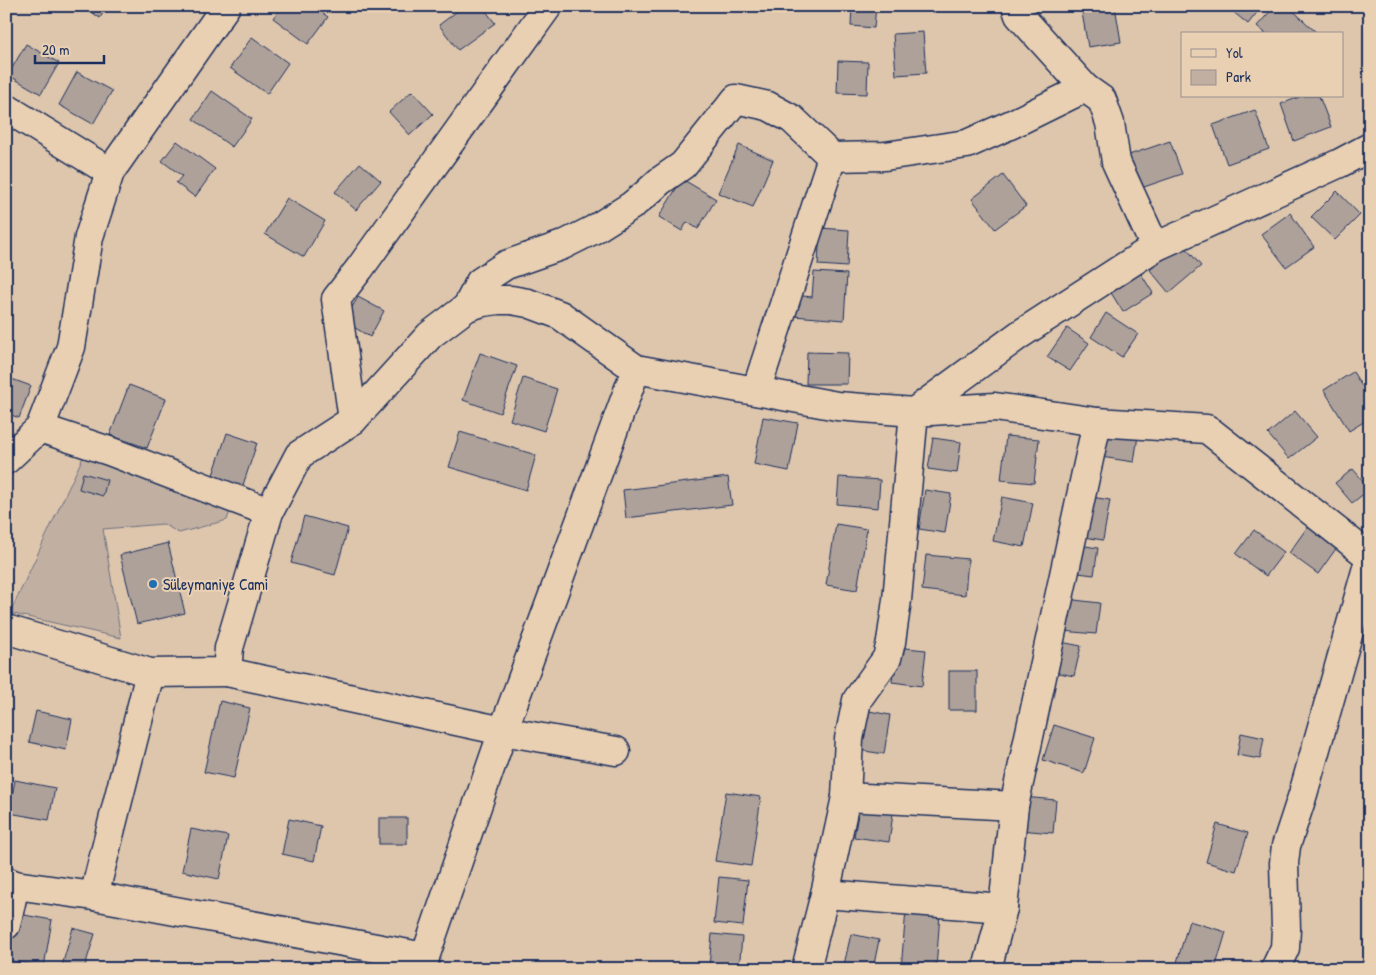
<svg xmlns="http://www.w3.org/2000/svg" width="1376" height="975" viewBox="0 0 1376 975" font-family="'Patrick Hand',sans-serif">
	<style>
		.green { fill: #c1b0a2; stroke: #6e7080 }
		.building { fill: #aea19a; stroke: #1b2f5e }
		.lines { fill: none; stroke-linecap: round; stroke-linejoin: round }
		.minor-casing { stroke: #1b2f5e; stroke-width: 31 }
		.minor { stroke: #ead0b2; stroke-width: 28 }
		.poi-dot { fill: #1f6fb2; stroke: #ead0b2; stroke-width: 2 }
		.labels { text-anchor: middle; stroke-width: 4; stroke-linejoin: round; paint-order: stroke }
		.poi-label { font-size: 16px; fill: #1b2f5e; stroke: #ead0b2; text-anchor: start }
	</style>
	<rect width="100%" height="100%" fill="#dec6ad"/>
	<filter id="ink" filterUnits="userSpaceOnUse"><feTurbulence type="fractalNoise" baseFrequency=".02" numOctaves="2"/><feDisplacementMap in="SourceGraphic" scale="10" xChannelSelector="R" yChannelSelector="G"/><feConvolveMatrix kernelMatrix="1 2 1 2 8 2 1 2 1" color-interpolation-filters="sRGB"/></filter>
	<g filter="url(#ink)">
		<path class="green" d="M84,455L230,511L227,520L179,533L163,524L103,529L121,638L10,613Z"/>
		<g class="building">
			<path d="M83,6H107L100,18Z"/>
			<path d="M282,6H313L328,17L308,44L273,18Z"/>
			<path d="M464,6H482L495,23L458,50L439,25Z"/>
			<path d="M852,6H876L874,28L851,26Z"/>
			<path d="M1085,6H1115L1121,42L1088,47L1081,7Z"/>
			<path d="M1226,6H1262L1248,24Z"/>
			<path d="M1275,6H1288L1316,32L1315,34H1264L1265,33L1257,26Z"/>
			<path d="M923,32L926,73L896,75L893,34Z"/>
			<path d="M252,37L288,63L267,94L230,68Z"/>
			<path d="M26,44L59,63L41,94L8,75Z"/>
			<path d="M838,61L868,62L867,94L837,93Z"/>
			<path d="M77,72L112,91L93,124L59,105Z"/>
			<path d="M212,91L252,119L232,147L193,119Z"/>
			<path d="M412,91L433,114L410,135L389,112Z"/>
			<path d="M1302,96H1319L1331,127L1294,141L1281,104Z"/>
			<path d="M1255,110L1269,149L1227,164L1213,125Z"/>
			<path d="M177,141L215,169L195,197L176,183L182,176L162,161Z"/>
			<path d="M1170,141L1182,174L1141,188L1129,155Z"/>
			<path d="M739,145L773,160L753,207L718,193Z"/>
			<path d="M360,163L381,181L356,210L335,192Z"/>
			<path d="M1370,174V191L1361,181Z"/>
			<path d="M1003,175L1026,206L995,229L972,199Z"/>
			<path d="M682,179L716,199L698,229L687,222L682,231L659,217Z"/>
			<path d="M1337,191L1360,215L1335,240L1311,217Z"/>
			<path d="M287,198L325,221L304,257L265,234Z"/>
			<path d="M1290,213L1314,247L1286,267L1261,234Z"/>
			<path d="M820,228L849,230L847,267L818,265Z"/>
			<path d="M1182,243L1201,266L1169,293L1150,270Z"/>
			<path d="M1135,264L1153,293L1123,312L1105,283Z"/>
			<path d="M814,272L847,274L844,320L793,316L794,295L812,297Z"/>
			<path d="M358,297L384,311L370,337L344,321Z"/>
			<path d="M1106,313L1138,334L1122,357L1091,337Z"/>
			<path d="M1067,328L1089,343L1070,371L1047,357Z"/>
			<path d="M807,352L848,353L847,384H806Z"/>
			<path d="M480,353L517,366L500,413L463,400Z"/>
			<path d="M1353,372L1370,399V418L1349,431L1324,390Z"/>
			<path d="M6,377L31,386L19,418L6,413Z"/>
			<path d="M523,378L557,389L544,431L510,420Z"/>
			<path d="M129,385L166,399L147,448L110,435Z"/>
			<path d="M1295,411L1317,437L1289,459L1268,434Z"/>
			<path d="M763,417L798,423L789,471L754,464Z"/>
			<path d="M1106,425L1139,429L1134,462L1101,457Z"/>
			<path d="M460,432L536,455L526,490L449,467Z"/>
			<path d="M227,433L257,443L242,488L212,478Z"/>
			<path d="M1006,436L1039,439L1034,483L1001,480Z"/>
			<path d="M933,438L961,442L957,473L928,469Z"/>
			<path d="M1353,469L1370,489L1352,503L1335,483Z"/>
			<path d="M83,473L107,480L103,496L79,489Z"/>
			<path d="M728,477L732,505L626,518L623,490Z"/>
			<path d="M839,477L880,480L878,508L837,504Z"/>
			<path d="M925,490L951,494L945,533L919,529Z"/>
			<path d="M1085,496L1110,500L1103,540L1078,536Z"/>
			<path d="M1002,497L1033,503L1024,547L993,541Z"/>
			<path d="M304,516L348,528L335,575L291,563Z"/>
			<path d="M1311,522L1340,543L1318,574L1289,553Z"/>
			<path d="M836,524L867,529L857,590L826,585Z"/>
			<path d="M1254,530L1284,552L1266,576L1236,554Z"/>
			<path d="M168,543L185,613L137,624L120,555Z"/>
			<path d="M1073,544L1098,548L1094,575L1070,572Z"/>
			<path d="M926,555L968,559L965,595L922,590Z"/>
			<path d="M1066,599L1100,603L1096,634L1062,631Z"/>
			<path d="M1056,641L1081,646L1074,676L1049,671Z"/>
			<path d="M896,647L926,650L922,686L892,682Z"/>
			<rect x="949" y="671" width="28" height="39"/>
			<path d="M220,701L250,708L234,778L204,772Z"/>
			<path d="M864,710L890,715L884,754L858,750Z"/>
			<path d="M36,711L72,719L66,750L29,742Z"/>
			<path d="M1054,725L1095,738L1084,773L1043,760Z"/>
			<path d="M1241,733L1264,738L1260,759L1237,755Z"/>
			<path d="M15,780L55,788L49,820L9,813Z"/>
			<path d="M726,792L761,797L751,866L715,861Z"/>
			<path d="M1023,797L1056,800L1053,833L1020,830Z"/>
			<path d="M860,803L894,807L889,842L854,837Z"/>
			<rect x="379" y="818" width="28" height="26"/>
			<path d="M289,819L321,826L314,861L282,854Z"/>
			<path d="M1217,824L1248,833L1236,871L1206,862Z"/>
			<path d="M191,829L228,836L219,879L182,871Z"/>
			<path d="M719,877L748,880L743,926L714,923Z"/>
			<path d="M906,910L940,913L936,969H901Z"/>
			<path d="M13,913L52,920L44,967L6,960V952Z"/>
			<path d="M1189,921L1226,932L1215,969H1175Z"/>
			<path d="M73,928L95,934L84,969H61Z"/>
			<path d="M712,934L742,937L739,969L709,967Z"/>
			<path d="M851,934L879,940L873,969H843Z"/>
		</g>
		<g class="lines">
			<g class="minor-casing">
				<g id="minor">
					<path d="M1016,6L1019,15L1085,88L1102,100L1110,123L1116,162L1155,247"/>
					<path d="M6,108L110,172"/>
					<path d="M467,307L480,282L506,265L563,245L593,230L631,206L647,193L660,181L683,165L736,99L768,106L792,119L832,157L885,156L967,144L1012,124L1085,88"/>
					<path d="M756,391L832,157"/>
					<path d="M353,420L336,299L360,268L548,6"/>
					<path d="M40,428L109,451L269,512"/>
					<path d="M6,460L40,428L71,347L89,237L110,172L226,6"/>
					<path d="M6,629L150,673L227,672L229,648L269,512L299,455L353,420L430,335L467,307L483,302L498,300H511L528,303L560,315L636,369L837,406L914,412L1019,335L1155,247L1340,163L1370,147"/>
					<path d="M227,672L503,731L616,751"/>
					<path d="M846,797L1014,806"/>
					<path d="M6,881L15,885L94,896L425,957"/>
					<path d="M825,894L1003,908"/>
					<path d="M94,896L150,673"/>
					<path d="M6,925L15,885"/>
					<path d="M423,969L425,957L503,731L636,369"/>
					<path d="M806,969L825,894L846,797L849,739L857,700L887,658L891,642L897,600L914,412L995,407L1097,422L1207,429L1370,557"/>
					<path d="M987,969L1003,908L1014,806L1097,422"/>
					<path d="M1275,969L1285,948L1286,929L1284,863L1286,846L1303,794L1370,557"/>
				</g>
			</g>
			<use href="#minor" class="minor"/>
		</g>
	</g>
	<circle class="poi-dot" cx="153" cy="584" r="5"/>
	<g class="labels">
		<g class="poi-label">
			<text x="163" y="590">Süleymaniye Cami</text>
		</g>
	</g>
	<rect width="1376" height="975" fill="none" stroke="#ead0b2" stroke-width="25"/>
	<rect x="12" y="12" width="1351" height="950" fill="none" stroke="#1b2f5e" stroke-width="2" filter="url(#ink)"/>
	<rect x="1181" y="32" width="162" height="65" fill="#ead0b2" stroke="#979090"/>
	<rect x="1191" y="49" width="25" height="8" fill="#ead0b2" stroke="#979090"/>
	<text x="1226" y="58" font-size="15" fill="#1b2f5e">Yol</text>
	<rect x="1191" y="70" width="25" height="15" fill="#c1b0a2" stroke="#979090"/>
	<text x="1226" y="82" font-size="15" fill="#1b2f5e">Park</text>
	<path d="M35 55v8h69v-8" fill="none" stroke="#1b2f5e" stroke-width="2.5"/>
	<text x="42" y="55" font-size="15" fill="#1b2f5e" stroke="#ead0b2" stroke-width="4" paint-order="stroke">20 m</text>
</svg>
